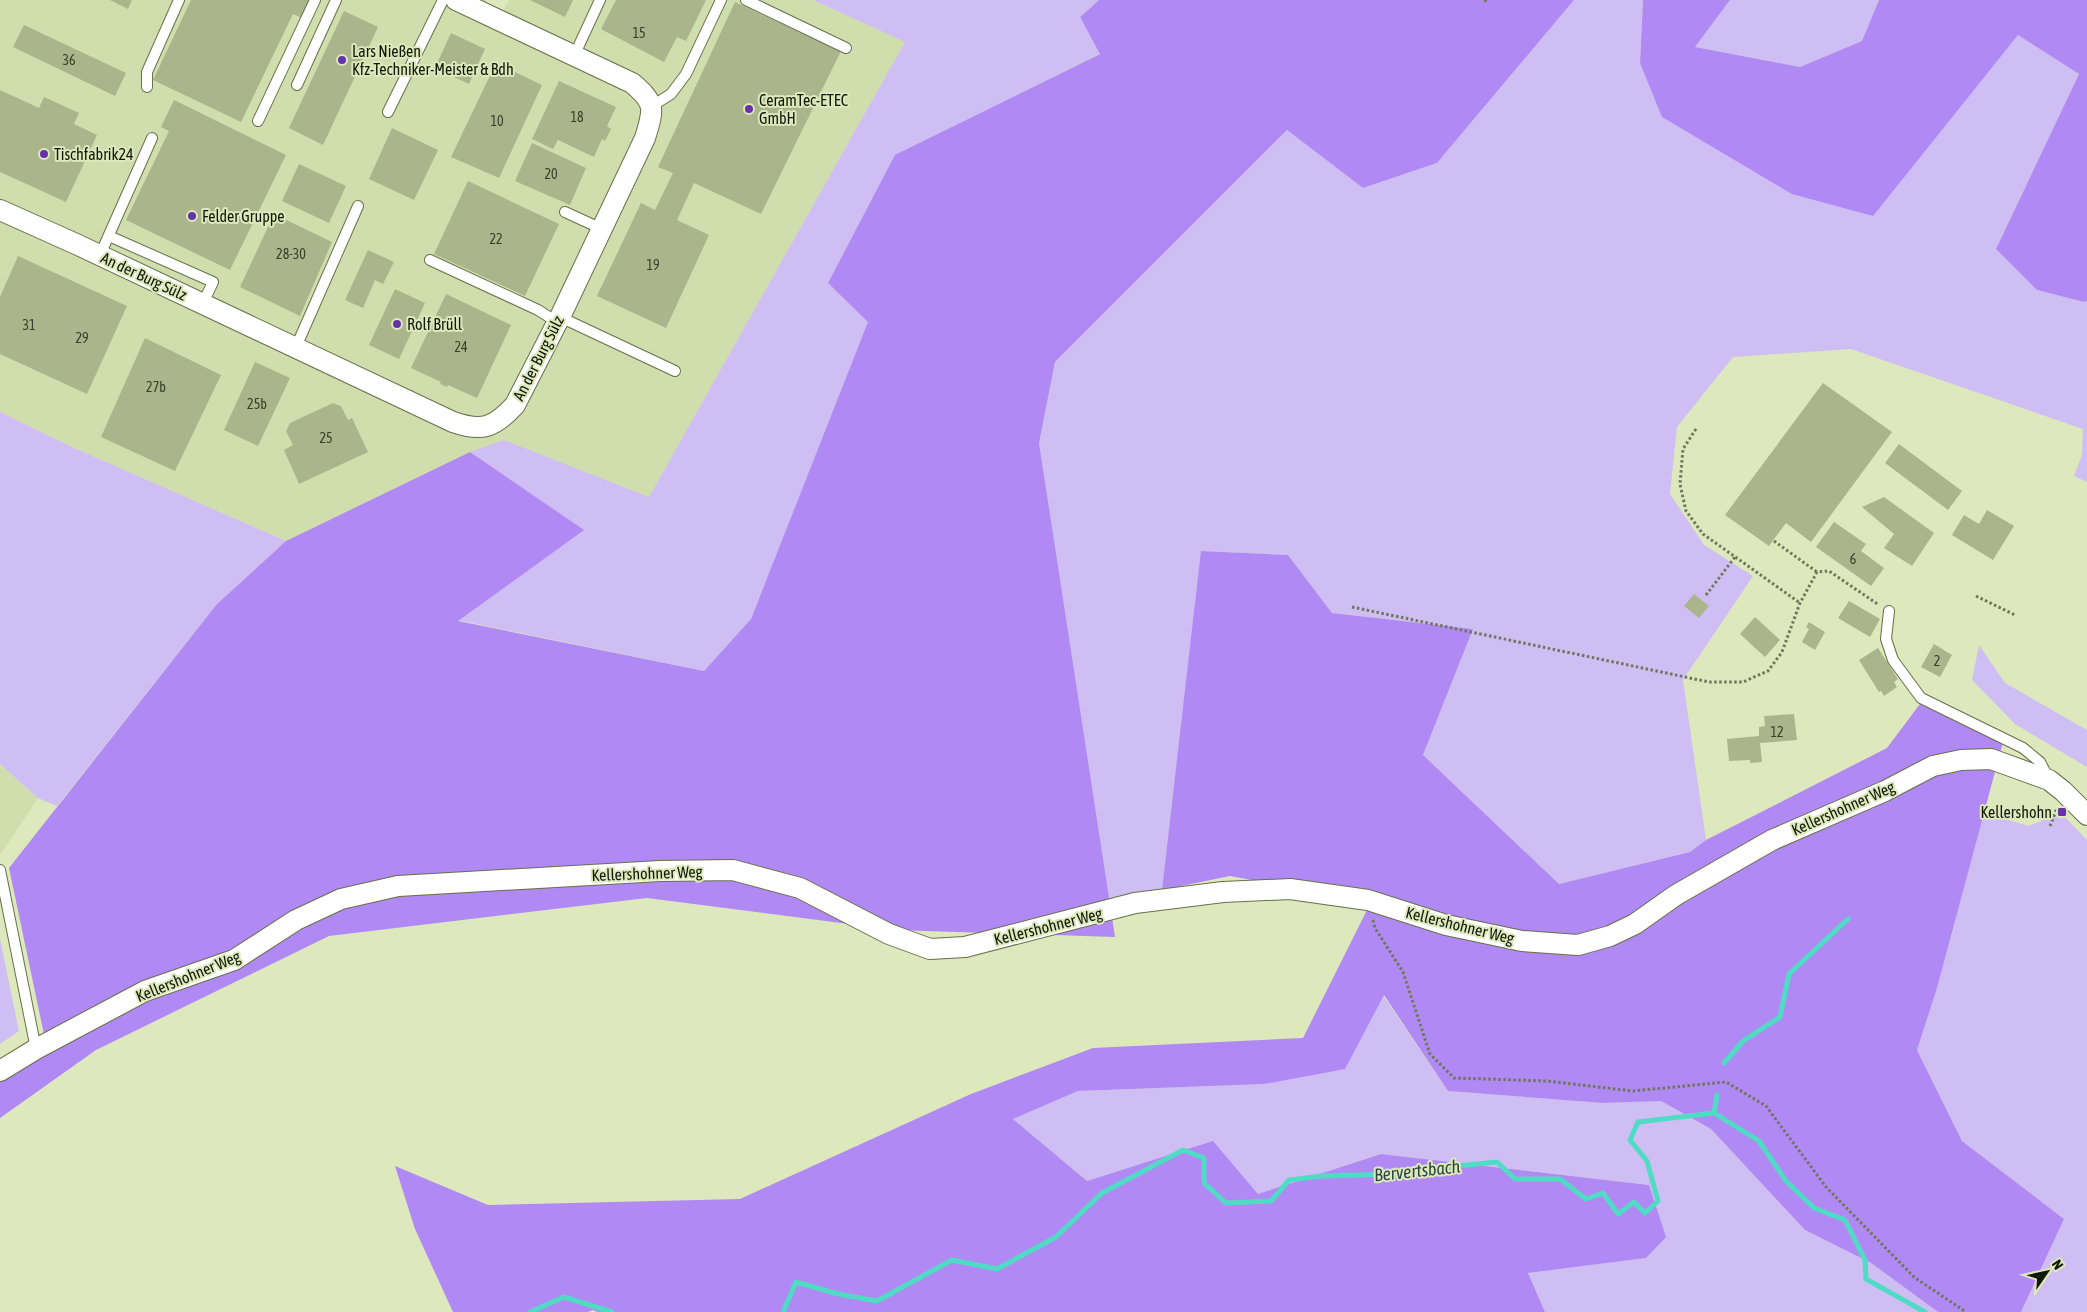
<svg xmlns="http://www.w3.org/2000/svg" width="2087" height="1312" viewBox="0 0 2087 1312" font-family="'Asap Condensed',sans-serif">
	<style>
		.built { fill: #d0ddac }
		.green { fill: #cfbef3 }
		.forest { fill: #b089f4 }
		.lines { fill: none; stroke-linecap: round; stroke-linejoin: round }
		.stream { stroke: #50dcc4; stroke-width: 5 }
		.building { fill: #abb58c }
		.lane-casing { stroke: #67704a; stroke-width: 12 }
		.street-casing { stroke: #67704a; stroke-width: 22 }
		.path { stroke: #6f775a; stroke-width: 3; stroke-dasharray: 2.5 2.5; stroke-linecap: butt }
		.lane { stroke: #fff; stroke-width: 10 }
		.street { stroke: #fff; stroke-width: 20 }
		.poi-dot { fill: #6632a9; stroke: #dde8bd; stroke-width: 2 }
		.labels { text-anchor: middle; stroke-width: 4; stroke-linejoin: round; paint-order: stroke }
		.number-label { font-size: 14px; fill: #393e28 }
		.poi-label { font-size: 16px; fill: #131707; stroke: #dde8bd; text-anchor: start }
		.street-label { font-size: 16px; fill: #131707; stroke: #dde8bd }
		.water-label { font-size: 18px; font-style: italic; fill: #28453f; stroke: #dde8bd }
	</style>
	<rect width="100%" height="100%" fill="#dde8bd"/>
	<g class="built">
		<path d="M0,0H487L482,11L499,19L509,0H813L905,42L649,497L504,440L470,452L286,541L72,447L0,412Z"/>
		<path d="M0,764L38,798L0,855Z"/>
	</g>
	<g class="green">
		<path d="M813,0H1099L1080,17L1101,53L895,156L828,283L869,322L751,619L704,671L457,620L583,530L470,452L504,440L649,497L905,42Z"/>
		<path d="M1574,0H1643L1640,63L1872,215L2018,35L2079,74L1996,249L2037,290L2084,302L2087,301V482L2074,476L2082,455L2083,429L1851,349L1733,357L1677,427L1670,494L1704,545L1753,576L1683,680L1706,840L1690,852L1559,884L1423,755L1473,629L1332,613L1288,555L1202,551L1162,890L1108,903L1039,443L1055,362L1287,130L1363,188L1437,163Z"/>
		<path d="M1730,0H1879L1862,41L1800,67L1695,47Z"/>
		<path d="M0,412L72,447L286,541L217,604L57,806L38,798L0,764Z"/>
		<path d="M1979,645L2005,683L2087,730V767L2015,724L1972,680Z"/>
		<path d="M1983,812L2028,826L2061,813L2087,840V1312H2021L2064,1219L1962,1141L1917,1050L1937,988Z"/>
		<path d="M0,939L19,1031L0,1044Z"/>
		<path d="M1383,995L1448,1091L1603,1103L1661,1101L1711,1129L1805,1230L1871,1263L1938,1312H1545L1528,1273L1646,1258L1649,1185L1381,1154L1258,1194L1213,1142L1087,1181L1013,1119L1078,1091L1264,1084Z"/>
	</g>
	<g class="forest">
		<path d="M1099,0H1574L1437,163L1363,188L1287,130L1055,362L1039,443L1115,937L895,930L647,898L329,936L96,1050L0,1118V1076L46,1044L9,868L217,604L286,541L470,452L584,530L458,621L704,671L751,619L868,322L828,283L895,155L1100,54L1080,17Z"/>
		<path d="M1643,0H1730L1695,47L1800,67L1862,41L1879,0H2087V301L2084,302L2037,290L1996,249L2079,74L2018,35L1873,216L1792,194L1662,117L1640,63Z"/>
		<path d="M1201,551L1288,555L1332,613L1473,629L1423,755L1559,884L1690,852L1706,840L1887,748L1920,704L2003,742L1937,988L1917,1050L1962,1141L2064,1219L2021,1312H1938L1871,1263L1805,1230L1711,1129L1661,1101L1603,1103L1448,1091L1384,995L1345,1069L1264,1084L1078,1091L1013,1119L1087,1181L1213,1141L1258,1194L1381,1154L1649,1185L1666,1237L1646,1258L1528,1273L1545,1312H597L593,1310L588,1312H453L415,1229L395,1166L488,1205L740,1199L971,1094L1093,1048L1303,1038L1371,902L1230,876L1162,890Z"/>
	</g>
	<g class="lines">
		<g class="stream">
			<path d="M1724,1063L1743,1041L1780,1017L1789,974L1848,919"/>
			<path d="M1714,1113L1717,1095"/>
			<path d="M530,1312L564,1297L612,1312"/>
			<path d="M783,1312L796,1282L838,1294L877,1301L952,1260L997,1269L1056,1237L1102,1193L1183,1150L1204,1158V1183L1226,1203L1271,1201L1289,1180L1322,1176L1394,1174L1427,1169L1497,1162L1515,1179H1560L1586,1199L1603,1193L1618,1214L1634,1202L1645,1213L1658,1201L1647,1161L1630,1140L1638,1122L1714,1113L1759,1141L1786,1181L1814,1208L1845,1220L1865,1260L1866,1279L1925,1312"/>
		</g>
	</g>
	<g class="building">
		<path d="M110,0H132L128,9Z"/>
		<path d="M191,0H310L302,18L293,14L241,122L153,80Z"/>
		<path d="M530,0H573L565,17Z"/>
		<path d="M616,0H706L686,41L677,37L664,62L601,29Z"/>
		<path d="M735,2L841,51L761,214L694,183L677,220L709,235L666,328L597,296L641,203L655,210L673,173L658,167Z"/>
		<path d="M344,11L378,27L323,145L289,128Z"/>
		<path d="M24,25L126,73L115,96L13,47Z"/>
		<path d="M451,33L485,49L469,84L435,68Z"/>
		<path d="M496,63L542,85L499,178L451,157Z"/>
		<path d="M559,81L616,107L607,126L611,129L605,141L602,139L594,157L558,140L553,149L532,139Z"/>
		<path d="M0,90L39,108L44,97L79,113L74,124L97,135L66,202L0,172Z"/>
		<path d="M174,100L286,155L230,270L126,220L169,131L161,127Z"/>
		<path d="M392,128L438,150L414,200L369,179Z"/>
		<path d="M532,143L586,168L570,205L515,181Z"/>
		<path d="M299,164L346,186L329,223L282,201Z"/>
		<path d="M468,181L559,224L525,296L434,254Z"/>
		<path d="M274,214L332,242L300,316L240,287Z"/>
		<path d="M368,250L394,262L383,284L375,280L363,308L345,300Z"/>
		<path d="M18,256L127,306L87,394L0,354V297Z"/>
		<path d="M395,289L425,303L399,359L369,345Z"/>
		<path d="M446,294L511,325L477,398L448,385L447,387L440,384L441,382L411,368Z"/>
		<path d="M145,338L221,375L175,471L101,437Z"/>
		<path d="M255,362L290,378L258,446L224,430Z"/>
		<path d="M1823,383L1892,432L1811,542L1786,523L1769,546L1725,515Z"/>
		<path d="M333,403L341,406L348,420L352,418L368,452L299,484L284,450L293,445L286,431L290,423Z"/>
		<path d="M1899,444L1962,491L1948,510L1885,463Z"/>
		<path d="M1884,497L1934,533L1912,566L1884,548L1894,534L1862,507Z"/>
		<path d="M1987,510L2014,526L1993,560L1952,535L1964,515L1979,524Z"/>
		<path d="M1834,522L1866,544L1861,551L1884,568L1871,586L1816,547Z"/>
		<path d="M1694,594L1709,606L1699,618L1684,606Z"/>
		<path d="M1849,601L1880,619L1870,637L1838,618Z"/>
		<path d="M1755,617L1780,640L1765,657L1740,634Z"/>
		<path d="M1809,622L1825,632L1815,650L1802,642L1809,629L1806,627Z"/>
		<path d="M1934,644L1952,655L1940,677L1921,667Z"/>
		<path d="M1878,648L1898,679L1894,682L1897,687L1884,696L1881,691L1879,692L1859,660Z"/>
		<path d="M1794,714L1797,740L1760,743L1762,762L1750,763V760L1729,761L1727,739L1759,736V727L1765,726L1764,716Z"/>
	</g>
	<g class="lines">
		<g class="lane-casing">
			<g id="lane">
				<path d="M746,0L846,48"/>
				<path d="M574,56L600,0"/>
				<path d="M297,85L336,0"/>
				<path d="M147,87V72L179,0"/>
				<path d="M652,106L671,94L686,74L721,0"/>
				<path d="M388,112L443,0"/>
				<path d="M258,121L315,0"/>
				<path d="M565,212L602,229"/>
				<path d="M109,236L213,282L203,303"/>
				<path d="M100,255L152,138"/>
				<path d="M430,260L538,310L557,322"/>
				<path d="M560,317L675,371"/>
				<path d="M296,347L358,206"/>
				<path d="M1889,611L1886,639L1893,660L1921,698L2023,748L2040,762L2049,779"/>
				<path d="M0,870L36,1049"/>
			</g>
		</g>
		<g class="street-casing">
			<g id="street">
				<path d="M0,210L76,244L453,422C482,432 494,428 515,405L560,317L645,138C654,109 656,103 632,83L456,0"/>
				<path d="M0,1071L36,1049L145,991L234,960L296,920L341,899L398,886L660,871L733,870L800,888L889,934L930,949L965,947L1135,903L1223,892L1290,889L1368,900L1446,925L1522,941L1578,945L1610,936L1635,924L1676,895L1772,840L1885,791L1933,766L1961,760L1991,759L2049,780L2063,791L2087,815"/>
			</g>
		</g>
		<g class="path">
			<path d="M1485,0L1486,2"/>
			<path d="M1696,429L1683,449L1680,484L1686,511L1703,534L1800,603"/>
			<path d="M1774,541L1817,572"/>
			<path d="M1706,595L1735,557"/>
			<path d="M1976,596L2015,615"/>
			<path d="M1352,607L1709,682H1743L1768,671L1782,652L1800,603L1817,572L1829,571L1879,605"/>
			<path d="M2050,826L2057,808"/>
			<path d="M1373,920L1375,928L1403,972L1430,1054L1454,1078L1547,1081L1633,1091L1726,1082L1766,1106L1826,1187L1914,1277L1966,1312"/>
		</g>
		<use href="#lane" class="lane"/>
		<use href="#street" class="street"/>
	</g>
	<g class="poi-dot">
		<circle cx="342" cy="60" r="5"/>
		<circle cx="749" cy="109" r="5"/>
		<circle cx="44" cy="154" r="5"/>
		<circle cx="192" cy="216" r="5"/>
		<circle cx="397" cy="324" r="5"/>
		<rect x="2057" y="807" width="10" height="10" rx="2.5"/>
	</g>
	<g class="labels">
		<g class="number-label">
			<text x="639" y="38">15</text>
			<text x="69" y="65">36</text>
			<text x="577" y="122">18</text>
			<text x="497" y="126">10</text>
			<text x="551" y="179">20</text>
			<text x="496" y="244">22</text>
			<text x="291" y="259">28-30</text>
			<text x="653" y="270">19</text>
			<text x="29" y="330">31</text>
			<text x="82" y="343">29</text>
			<text x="461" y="352">24</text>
			<text x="156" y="392">27b</text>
			<text x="257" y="409">25b</text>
			<text x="326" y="443">25</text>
			<text x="1853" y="564">6</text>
			<text x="1937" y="666">2</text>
			<text x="1777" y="737">12</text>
		</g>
		<g class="poi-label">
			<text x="352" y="57">Lars Nießen<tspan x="352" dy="18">Kfz-Techniker-Meister &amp; Bdh</tspan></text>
			<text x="759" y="106">CeramTec-ETEC<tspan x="759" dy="18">GmbH</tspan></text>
			<text x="54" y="160">Tischfabrik24</text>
			<text x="202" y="222">Felder Gruppe</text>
			<text x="407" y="330">Rolf Brüll</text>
			<text x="2052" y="818" text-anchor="end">Kellershohn</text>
		</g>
		<g class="street-label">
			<text transform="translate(144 276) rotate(25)" y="6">An der Burg Sülz</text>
			<text transform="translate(538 358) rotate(-63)" y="6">An der Burg Sülz</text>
			<text transform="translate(1843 808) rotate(-24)" y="6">Kellershohner Weg</text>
			<text transform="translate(647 873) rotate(-2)" y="6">Kellershohner Weg</text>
			<text transform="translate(1460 925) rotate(14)" y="6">Kellershohner Weg</text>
			<text transform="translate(1048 926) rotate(-14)" y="6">Kellershohner Weg</text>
			<text transform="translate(188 976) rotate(-22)" y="6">Kellershohner Weg</text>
		</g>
		<g class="water-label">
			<text transform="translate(1417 1171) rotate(-6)" y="6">Bervertsbach</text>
		</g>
	</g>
	<g transform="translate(2047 1272) rotate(56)" stroke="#dde8bd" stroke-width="4" paint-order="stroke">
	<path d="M0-4L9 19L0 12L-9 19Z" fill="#131707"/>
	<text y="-8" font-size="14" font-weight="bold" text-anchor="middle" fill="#131707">N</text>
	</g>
</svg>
